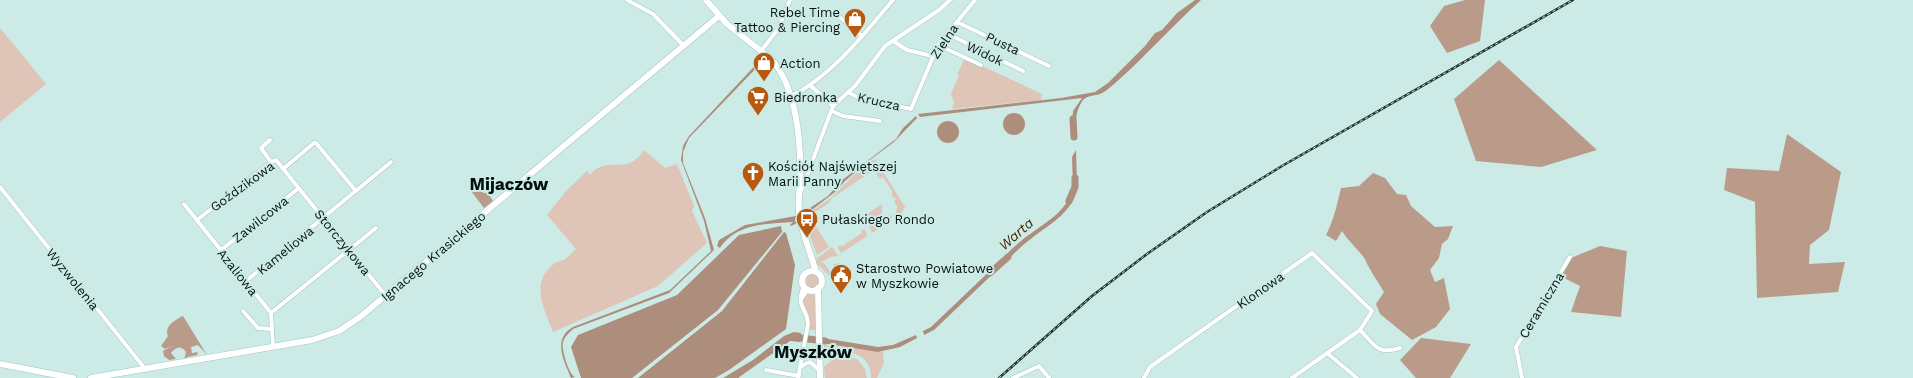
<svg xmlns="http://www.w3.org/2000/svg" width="1913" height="378" viewBox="0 0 1913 378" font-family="'Work Sans',sans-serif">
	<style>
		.green { fill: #dec5b7 }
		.forest { fill: #ba9b89 }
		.water { fill: #ad8d7c }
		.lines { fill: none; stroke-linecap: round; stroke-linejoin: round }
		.river { stroke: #ad8d7c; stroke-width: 7 }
		.street-casing { stroke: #a6c4bf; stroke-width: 5 }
		.secondary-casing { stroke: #a6c4bf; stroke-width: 7 }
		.street { stroke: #fff; stroke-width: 4 }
		.secondary { stroke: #fff; stroke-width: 6 }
		.rail-casing { stroke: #253431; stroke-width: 2.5 }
		.rail { stroke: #ccebe6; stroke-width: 1; stroke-dasharray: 3; stroke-linecap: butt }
		.labels { text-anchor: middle; stroke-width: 4; stroke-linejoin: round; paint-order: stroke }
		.poi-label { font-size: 13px; fill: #06110f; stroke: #ccebe6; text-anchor: start }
		.street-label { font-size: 13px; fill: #06110f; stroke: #ccebe6 }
		.water-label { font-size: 14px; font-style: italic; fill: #4f2406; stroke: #ccebe6 }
		.district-label { font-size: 17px; font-weight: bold; fill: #06110f; stroke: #ccebe6 }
	</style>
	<rect width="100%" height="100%" fill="#ccebe6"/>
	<g class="green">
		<path d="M0,28L46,84L0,122Z"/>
		<path d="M964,60L981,67L982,66L1042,94L1041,100L952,109L954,102L951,94L959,75L957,74Z"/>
		<path d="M644,150L665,168L677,164L694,206L692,211L707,243L658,286L553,332C544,309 529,282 555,263C558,261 561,261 564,260C568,257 572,253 576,249L547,215L566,191L587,171L590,175C608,153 626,178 644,150Z"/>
		<path d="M875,159L905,207L901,214L896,215L897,206L894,201L896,199L894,197L892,198V191L883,177L880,179L874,170L832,198L829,203L812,214L813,217L806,222L804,216L831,198L854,175Z"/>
		<path d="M882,204V213L868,222L864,216Z"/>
		<path d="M885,215L892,216L891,221L872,233L869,225Z"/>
		<path d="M812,220L829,247L817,255L806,225Z"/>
		<path d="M861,230H865L867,234L866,237L841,253L838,248L839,245L842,246L862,233Z"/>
		<path d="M832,247L838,256L830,257L820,263H824L831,273L835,269L833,265L838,263L836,271L829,275L817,264L816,259Z"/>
		<circle cx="813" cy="281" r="7"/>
		<path d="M808,292L814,295L815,299L816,330H809C806,319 797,300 808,292Z"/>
		<path d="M824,345L883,352L884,363L877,378H871C872,352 842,345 824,359Z"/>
		<path d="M840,356L857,359L865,369L867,378H825L824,367L833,359Z"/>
	</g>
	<g class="forest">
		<path d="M1465,0H1485L1480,41L1447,53L1430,26L1444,6Z"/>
		<path d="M1499,60L1597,150L1541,167L1476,161L1454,99Z"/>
		<path d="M1787,134L1841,172L1829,230L1810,245L1809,264L1845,262L1838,292L1757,298L1755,202L1724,190L1727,168L1779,171Z"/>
		<path d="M1373,173L1385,178L1397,194L1406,195L1411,206L1435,227L1453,226L1448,239L1442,244L1439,258L1430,270L1435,282L1444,278L1450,309L1436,327L1412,340L1380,314L1376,304L1384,292C1380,285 1366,264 1365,259C1358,249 1349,242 1342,231L1336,241L1326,235C1334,220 1337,204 1341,188L1359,186Z"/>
		<path d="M481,183L485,185L483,193H488L493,201L484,208L471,191L475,189L480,191L479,185Z"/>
		<path d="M1600,246L1627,251L1621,317L1571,312L1580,286L1560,276L1571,258Z"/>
		<path d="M183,316L207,355L198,345L191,347L192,353L198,352L197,355L187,357L184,360L186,352C181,345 176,347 171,353L176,359L169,360L164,356L163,351L174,345L165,349L161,346L168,336C164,326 175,320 183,316Z"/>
		<path d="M1421,338L1471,344L1450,378H1416L1400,360Z"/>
	</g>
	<g class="water">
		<path d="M1195,0H1201C1171,27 1144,58 1113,85C1109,88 1105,92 1100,94C1094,96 1088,95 1083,100C1078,107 1075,117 1076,126L1072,128L1073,111L1082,98L920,117L918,114L1061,98L1095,92L1108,83L1145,46L1155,33L1162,30L1177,13Z"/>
		<path d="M763,57L765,59L689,138L683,152V163L705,218L714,250L669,293L573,329C569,333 565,336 563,342C561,349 569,375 575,377L571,378C564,361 552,339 573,327L670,290L711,251L704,221L681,160L683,146L689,136Z"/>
		<circle cx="1014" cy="124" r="11"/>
		<path d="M916,116L917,118L894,142L867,162L845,181L835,192L804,216V212L828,196L841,181L896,139L903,128Z"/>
		<circle cx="948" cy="132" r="11"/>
		<path d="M1076,150L1077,186L1073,187L1072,157Z"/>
		<path d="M1076,191C1071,214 1048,225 1032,238C1021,246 1012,256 1002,265L999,262C1006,255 1013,247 1021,241C1039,226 1064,215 1072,192Z"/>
		<path d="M796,216L795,221L797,223L791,226L790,225L793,222C766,224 737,223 720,248L717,246L719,240L745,225Z"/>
		<path d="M781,226L782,232L718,310L632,378H581L571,347L578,335L677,295L739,235Z"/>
		<path d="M784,232L786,233L795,265L786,329L729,370L715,378H638L722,311Z"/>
		<path d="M995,266L998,269L934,330L924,335L923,331L931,327Z"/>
		<path d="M794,332L801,333L800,342L790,341L738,378H723L753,360L784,336Z"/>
		<path d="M916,335L917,338L900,347L878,352L822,343V338L878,347L893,345Z"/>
	</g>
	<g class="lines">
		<g class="river">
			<path d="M1073,119L1074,137"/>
			<path d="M1069,201L1075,187V178"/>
			<path d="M990,273L1008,257"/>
			<path d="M792,337L825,341"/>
		</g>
		<g class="street-casing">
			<g id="street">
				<path d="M627,0L653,14L684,46"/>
				<path d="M835,13L862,36"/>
				<path d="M957,22L1049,66"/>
				<path d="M948,34L1023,71"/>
				<path d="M893,41L907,50L932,56"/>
				<path d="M938,45L981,65"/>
				<path d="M761,51L778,29L790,0"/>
				<path d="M811,86L833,106"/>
				<path d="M848,92L857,97L911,109L938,45L975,0"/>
				<path d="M790,97C833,75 862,36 893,0"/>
				<path d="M832,111L843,116L880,121"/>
				<path d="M270,140L261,148L271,162"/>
				<path d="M283,169L314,143H316L356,191"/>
				<path d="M0,187L146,370"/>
				<path d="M800,194L833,106L855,86L885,46L939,10L950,0"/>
				<path d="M184,204L271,313L273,347"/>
				<path d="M197,220L271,162L276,160L386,296"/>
				<path d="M221,250L299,188"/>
				<path d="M246,281L391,162"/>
				<path d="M801,299L808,289"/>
				<path d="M243,311L258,328L272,329"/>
				<path d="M271,313L376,228"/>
				<path d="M1360,330C1376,346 1377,355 1400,348"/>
				<path d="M1327,353L1357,378"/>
				<path d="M801,367L805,364L810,362L819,370"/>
				<path d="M766,370L799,376"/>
				<path d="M798,378L808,324C807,305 795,310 804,285"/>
				<path d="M1013,378L1039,366L1049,378"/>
				<path d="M1144,378L1150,367L1312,253L1372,311L1360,330L1292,378"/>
				<path d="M1522,378L1516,347L1570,257"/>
			</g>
		</g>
		<g class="secondary-casing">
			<g id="secondary">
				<path d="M706,0L727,24L771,59C796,86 801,140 800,176C800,188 798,201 799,213C801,230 811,254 816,272"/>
				<circle cx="812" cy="281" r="10"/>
				<path d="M818,288L820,378"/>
				<path d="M0,364L73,378"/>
				<path d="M91,378L312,340L339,331L360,317L719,16"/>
			</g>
		</g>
		<use href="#street" class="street"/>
		<use href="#secondary" class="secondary"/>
		<g class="rail-casing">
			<path id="rail" d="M999,378L1092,296L1147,254L1207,212L1282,166L1573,0"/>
		</g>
		<use href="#rail" class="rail"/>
	</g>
	<defs>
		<g id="shop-pin" transform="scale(1.15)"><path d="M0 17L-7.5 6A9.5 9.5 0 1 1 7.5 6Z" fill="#b85910" stroke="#ccebe6"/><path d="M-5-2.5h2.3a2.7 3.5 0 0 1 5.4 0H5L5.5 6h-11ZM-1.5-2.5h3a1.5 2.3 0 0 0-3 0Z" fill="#fff"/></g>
		<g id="supermarket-pin" transform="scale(1.15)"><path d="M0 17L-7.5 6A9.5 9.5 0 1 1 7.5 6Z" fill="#b85910" stroke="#ccebe6"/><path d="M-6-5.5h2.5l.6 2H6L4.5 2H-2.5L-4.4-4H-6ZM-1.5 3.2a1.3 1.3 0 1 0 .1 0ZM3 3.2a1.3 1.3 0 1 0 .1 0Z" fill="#fff"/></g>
		<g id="church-pin" transform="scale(1.15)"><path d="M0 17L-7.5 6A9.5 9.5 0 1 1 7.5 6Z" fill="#b85910" stroke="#ccebe6"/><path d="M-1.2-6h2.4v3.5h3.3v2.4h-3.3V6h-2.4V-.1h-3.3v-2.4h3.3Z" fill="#fff"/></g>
		<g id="bus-pin" transform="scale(1.15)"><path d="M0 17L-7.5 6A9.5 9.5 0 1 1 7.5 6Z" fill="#b85910" stroke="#ccebe6"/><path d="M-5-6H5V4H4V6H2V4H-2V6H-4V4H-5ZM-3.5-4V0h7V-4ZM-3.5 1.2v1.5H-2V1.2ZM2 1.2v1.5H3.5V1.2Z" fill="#fff"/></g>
		<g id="civic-pin" transform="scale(1.15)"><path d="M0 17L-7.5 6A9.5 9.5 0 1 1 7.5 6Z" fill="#b85910" stroke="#ccebe6"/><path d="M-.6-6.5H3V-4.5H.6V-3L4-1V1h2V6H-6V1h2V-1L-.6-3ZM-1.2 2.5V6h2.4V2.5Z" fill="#fff"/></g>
	</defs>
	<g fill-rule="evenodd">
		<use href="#shop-pin" x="855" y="19"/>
		<use href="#shop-pin" x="764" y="63"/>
		<use href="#supermarket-pin" x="758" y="97"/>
		<use href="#church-pin" x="753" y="173"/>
		<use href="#bus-pin" x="807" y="219"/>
		<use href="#civic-pin" x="841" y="275"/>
	</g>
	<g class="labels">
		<g class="poi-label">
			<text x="840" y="17" text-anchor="end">Rebel Time<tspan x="840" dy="15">Tattoo &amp; Piercing</tspan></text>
			<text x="780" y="68">Action</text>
			<text x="774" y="102">Biedronka</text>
			<text x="768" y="171">Kościół Najświętszej<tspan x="768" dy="15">Marii Panny</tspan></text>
			<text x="822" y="224">Pułaskiego Rondo</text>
			<text x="856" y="273">Starostwo Powiatowe<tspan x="856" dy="15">w Myszkowie</tspan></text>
		</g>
		<g class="street-label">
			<text transform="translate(944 41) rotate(-56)" y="5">Zielna</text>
			<text transform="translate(1003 43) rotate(26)" y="5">Pusta</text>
			<text transform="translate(985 53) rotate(26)" y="5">Widok</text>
			<text transform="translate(879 101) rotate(13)" y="5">Krucza</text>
			<text transform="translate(242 186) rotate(-36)" y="5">Goździkowa</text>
			<text transform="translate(260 219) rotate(-38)" y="5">Zawilcowa</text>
			<text transform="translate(343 242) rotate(51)" y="5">Storczykowa</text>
			<text transform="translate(285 250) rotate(-39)" y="5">Kameliowa</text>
			<text transform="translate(433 256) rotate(-40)" y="5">Ignacego Krasickiego</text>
			<text transform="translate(238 272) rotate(51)" y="5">Azaliowa</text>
			<text transform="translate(73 279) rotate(51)" y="5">Wyzwolenia</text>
			<text transform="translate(1260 290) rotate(-35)" y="5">Klonowa</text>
			<text transform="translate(1541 305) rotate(-59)" y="5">Ceramiczna</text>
		</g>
		<g class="water-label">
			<text transform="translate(1016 234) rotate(-41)" y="5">Warta</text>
		</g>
		<g class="district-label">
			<text x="509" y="190">Mijaczów</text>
			<text x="813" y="358">Myszków</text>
		</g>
	</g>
</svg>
